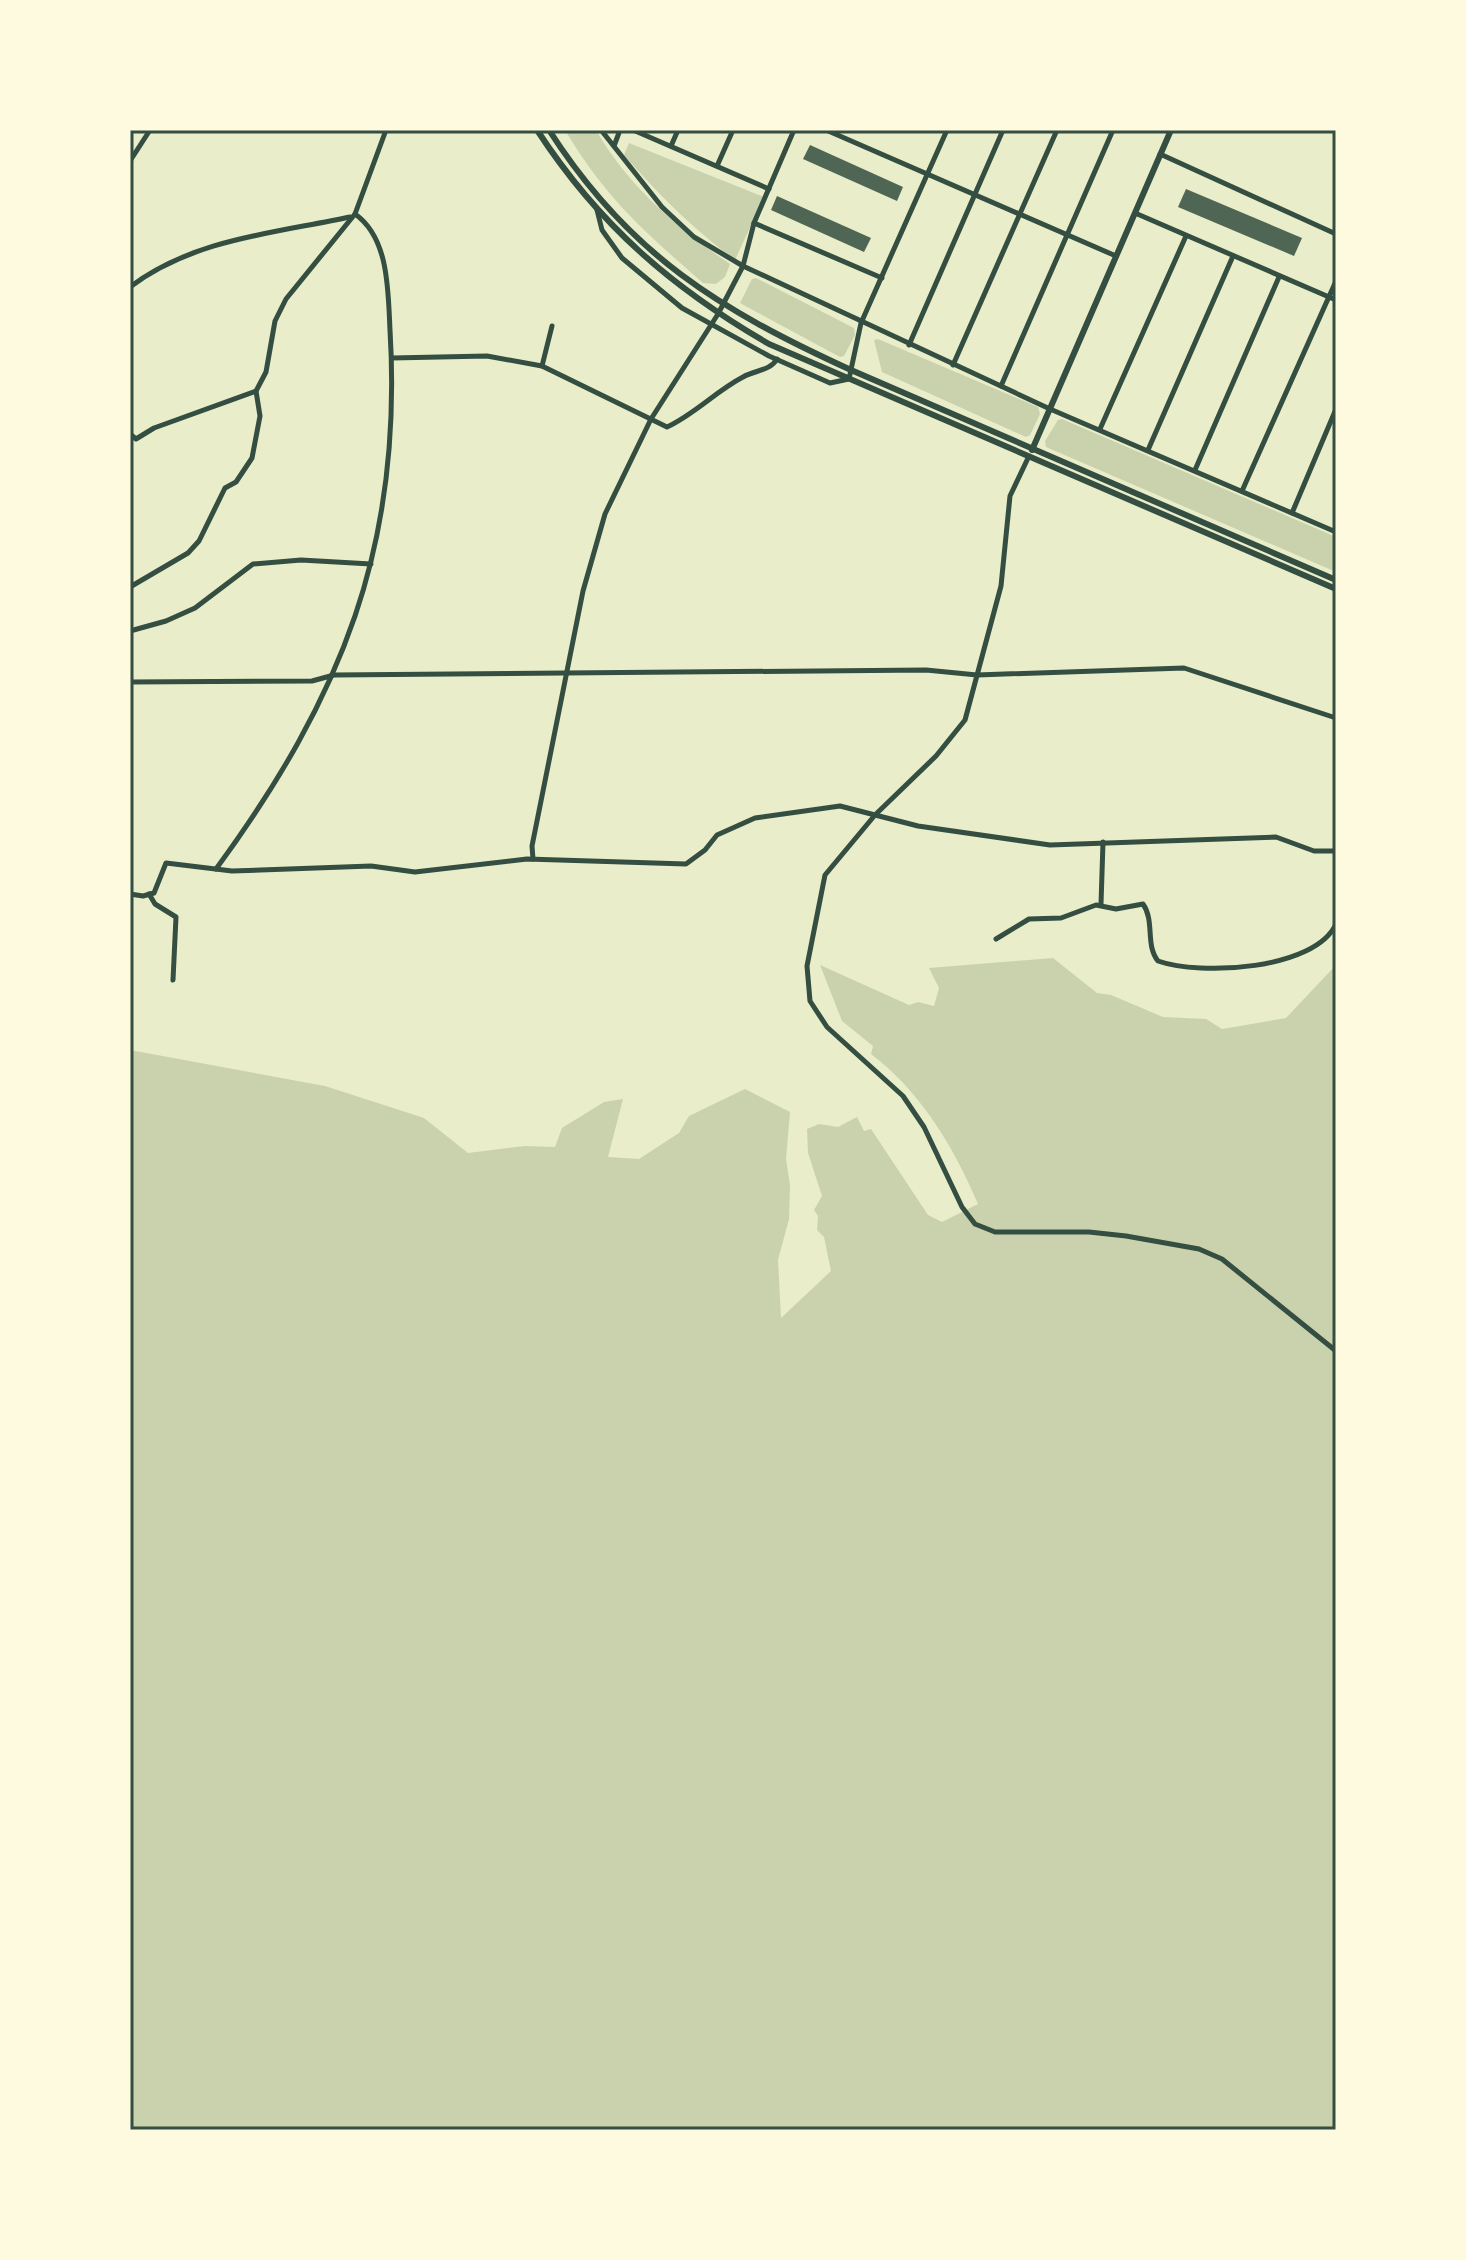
<svg xmlns="http://www.w3.org/2000/svg" width="1466" height="2260" viewBox="0 0 1466 2260" font-family="Cabin,sans-serif">
	<style>
		.green { fill: #cad2ad }
		.building { fill: #4f6655 }
		.lines { fill: none; stroke-linecap: round; stroke-linejoin: round }
		.minor { stroke: #344e41; stroke-width: 5 }
		.tertiary { stroke: #344e41; stroke-width: 6 }
		.neatline { fill: none; stroke: #344e41; stroke-width: 3 }
	</style>
	<rect width="100%" height="100%" fill="#e9edc9"/>
	<g class="green">
		<path d="M565,130H596C628,186 677,228 730,264L725,277L716,284L703,283C644,231 606,199 565,130Z"/>
		<path d="M629,143L764,197L735,260C693,229 658,194 624,155Z"/>
		<path d="M756,278L854,328L855,335L844,356L840,357L740,303L752,279Z"/>
		<path d="M878,339L1038,407L1040,414L1030,435L1026,437L882,372L874,340Z"/>
		<path d="M1062,419L1336,537V572L1046,447L1045,441L1058,420Z"/>
		<path d="M1053,958L1097,993L1111,995L1163,1017L1206,1019L1222,1029L1286,1018L1336,965V2130H130V1050L325,1086L424,1118L468,1153L525,1146L555,1147L562,1128L604,1102L623,1099L608,1157L639,1159L679,1133L689,1116L745,1089L790,1112L786,1159L790,1185L789,1219L778,1260L781,1318L831,1271L824,1237L817,1230L818,1216L814,1210L822,1196L808,1153L807,1129L819,1124L838,1127L857,1117L864,1131L871,1129L928,1215L942,1222L978,1204C954,1147 920,1091 871,1054L873,1046L842,1021L820,965L909,1005L918,1002L934,1006L939,988L929,968Z"/>
	</g>
	<g class="building">
		<path d="M810,145L903,187L897,201L803,159Z"/>
		<path d="M1186,189L1302,238L1294,256L1178,207Z"/>
		<path d="M777,196L871,238L864,252L771,210Z"/>
	</g>
	<g class="lines">
		<g class="minor">
			<path d="M601,130L662,207L694,237L743,266L1050,409L1336,532"/>
			<path d="M633,130L769,189"/>
			<path d="M826,130L1116,256"/>
			<path d="M614,146L620,130"/>
			<path d="M671,146L678,130"/>
			<path d="M1160,154L1336,234"/>
			<path d="M130,161L150,130"/>
			<path d="M717,166L733,130"/>
			<path d="M597,210L602,230L622,258L682,308L769,356L830,383L849,379L861,323L947,130"/>
			<path d="M1135,213L1336,300"/>
			<path d="M754,223L882,278"/>
			<path d="M130,287C193,239 275,233 350,217"/>
			<path d="M909,345L1003,130"/>
			<path d="M392,358L487,356L542,366L667,427C695,414 716,391 743,377C755,370 770,371 777,359"/>
			<path d="M953,365L1057,130"/>
			<path d="M542,366L552,326"/>
			<path d="M1001,386L1113,130"/>
			<path d="M1100,429L1186,236"/>
			<path d="M130,434L136,439L154,428L256,391"/>
			<path d="M1148,450L1233,256"/>
			<path d="M1029,456L1010,496L1001,586L965,720L936,756L875,815L825,875L807,966L810,1001L827,1027L903,1096L924,1127L962,1207L975,1224L995,1232H1089L1126,1236L1199,1249L1222,1259L1336,1351"/>
			<path d="M1195,470L1279,277"/>
			<path d="M1242,491L1336,281"/>
			<path d="M1292,513L1336,409"/>
			<path d="M130,587L188,553L199,541L225,488L236,482L252,458L260,416L256,391L266,372L275,321L286,299L355,214L386,130"/>
			<path d="M130,631L166,621L195,608L253,564L301,560L371,564"/>
			<path d="M130,682L312,681L334,675L926,670L977,675L1184,668L1336,718"/>
			<path d="M533,859L532,846L583,591L605,514L651,419L718,314L743,266L754,223L794,130"/>
			<path d="M216,869C342,697 403,545 390,330C388,290 389,238 355,214"/>
			<path d="M130,894L143,896L154,893L166,863L232,871L371,866L415,872L527,859L686,864L705,850L717,835L755,818L840,806L918,826L1050,845L1276,837L1314,851H1336"/>
			<path d="M149,894L155,904L176,917L173,980"/>
			<path d="M1101,904L1103,842"/>
			<path d="M996,939L1029,919L1061,918L1096,905L1116,909L1143,904C1155,921 1145,945 1158,961C1200,976 1315,970 1336,924"/>
		</g>
		<g class="tertiary">
			<path d="M537,130C599,225 672,288 769,344L1336,589"/>
			<path d="M549,130C629,255 720,310 851,370L1336,580"/>
			<path d="M1032,450L1171,130"/>
		</g>
	</g>
	<rect width="1466" height="2260" fill="none" stroke="#fefae0" stroke-width="264"/>
	<rect x="132" y="132" width="1202" height="1996" class="neatline"/>
</svg>
